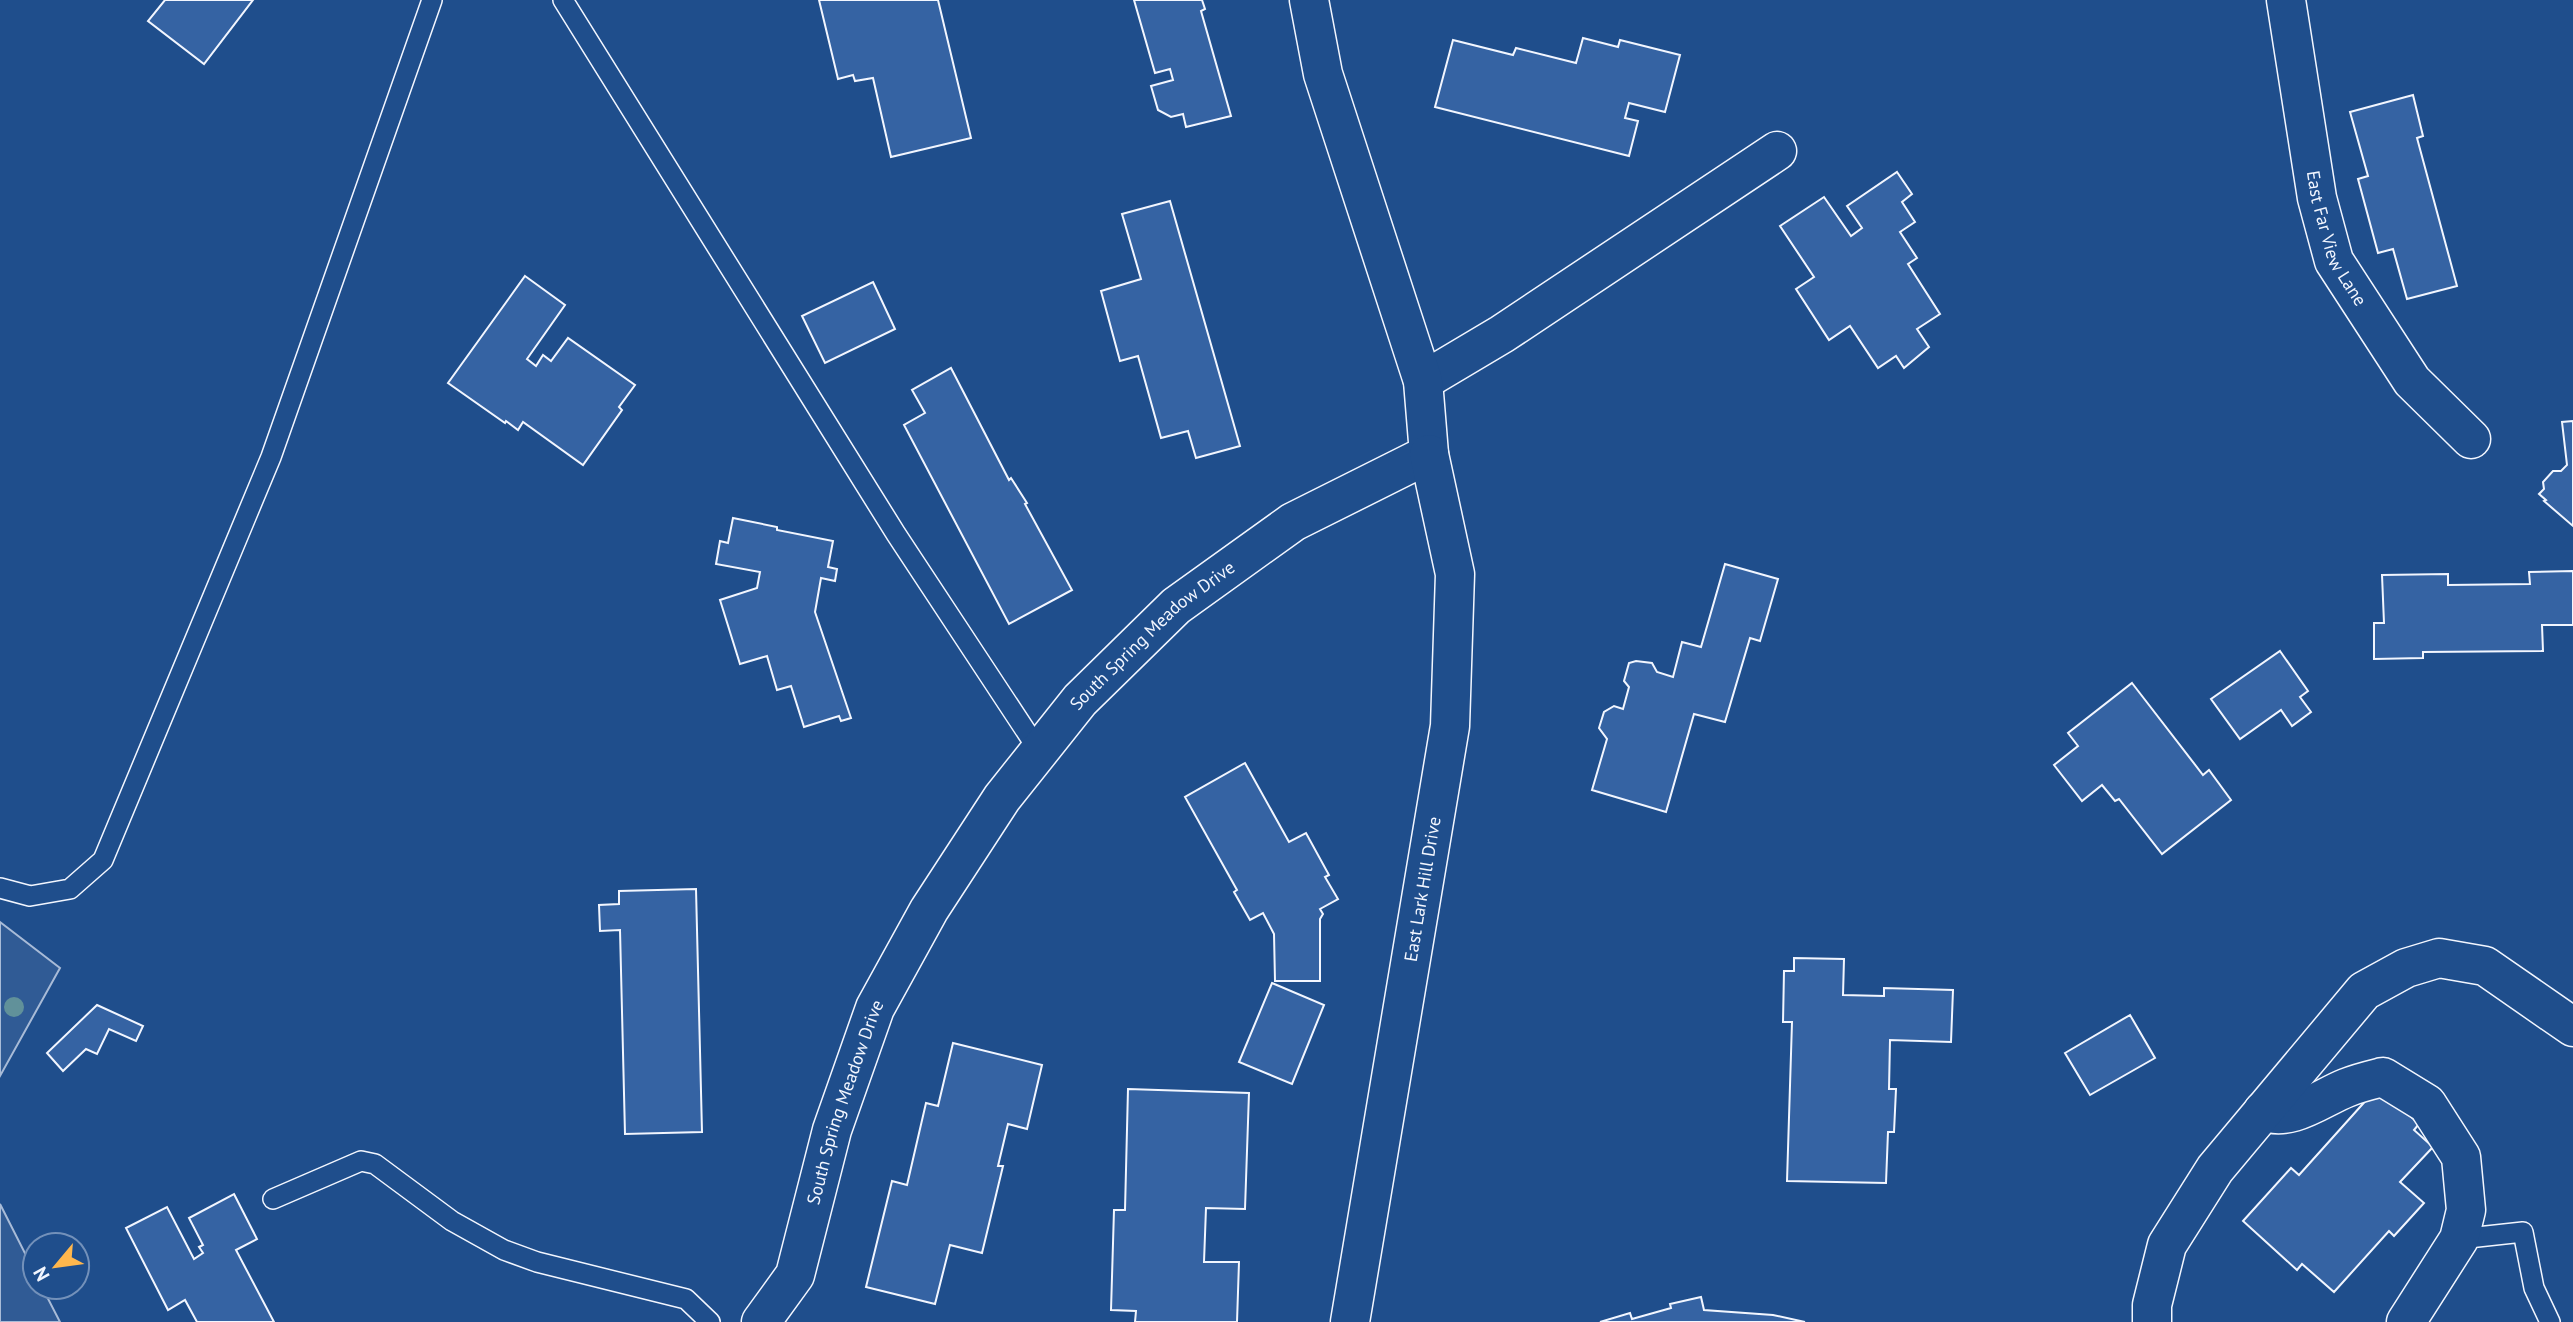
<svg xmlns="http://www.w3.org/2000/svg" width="2573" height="1322" viewBox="0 0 2573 1322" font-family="'PT Sans',sans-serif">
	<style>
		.built { fill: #305b95; stroke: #a8bbd7; stroke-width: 2 }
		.building { fill: #3563a3; stroke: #f2f6ff; stroke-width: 2 }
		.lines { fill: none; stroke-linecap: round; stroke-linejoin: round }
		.service-casing { stroke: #f2f6ff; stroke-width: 22 }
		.minor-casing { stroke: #f2f6ff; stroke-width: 41 }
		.service { stroke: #1f4e8c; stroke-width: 19 }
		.minor { stroke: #1f4e8c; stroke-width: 38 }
		.tree { fill: #61919a }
		.labels { text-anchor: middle; stroke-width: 5; stroke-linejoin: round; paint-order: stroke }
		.street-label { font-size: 18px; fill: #f2f6ff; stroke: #1f4e8c }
	</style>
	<rect width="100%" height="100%" fill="#1f4e8c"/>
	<g class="built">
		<path d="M0,922L60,968L0,1076Z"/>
		<path d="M0,1204L35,1273V1287H42L60,1322H0Z"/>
	</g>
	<g class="building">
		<path d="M165,0H253L204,64L148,21Z"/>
		<path d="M819,0H938L971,138L891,157L873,78L855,81L853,75L838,79Z"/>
		<path d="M1134,0H1202L1205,9L1201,11L1231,116L1186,127L1183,114L1171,117L1158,110L1151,86L1173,80L1170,69L1155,73Z"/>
		<path d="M1583,38L1618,47L1620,40L1680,55L1665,112L1629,103L1625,118L1638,121L1629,156L1435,107L1453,40L1513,55L1516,48L1576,63Z"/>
		<path d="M2413,95L2423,136L2417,138L2457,286L2407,299L2393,249L2378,253L2358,179L2368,176L2350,112Z"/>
		<path d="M1897,172L1912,194L1902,202L1915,222L1900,232L1917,258L1908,264L1940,314L1917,329L1929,347L1904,368L1896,356L1878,368L1850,326L1829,340L1796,289L1814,277L1780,226L1824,197L1851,236L1862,228L1847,206Z"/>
		<path d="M1170,201L1240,446L1196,458L1188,431L1161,438L1138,356L1120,361L1101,291L1141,279L1122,214Z"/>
		<path d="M525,276L565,305L527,359L536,366L543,355L551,361L568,338L635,385L619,407L622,410L583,465L523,422L518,430L506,421L505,423L448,383Z"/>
		<path d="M873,282L895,329L825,363L802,316Z"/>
		<path d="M951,368L1009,480L1011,478L1027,503L1025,504L1072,590L1009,624L904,425L925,413L912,390Z"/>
		<path d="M2573,421V526L2544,501L2546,500L2539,494L2544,489L2543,482L2553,471H2561L2567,465L2562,422Z"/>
		<path d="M733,518L777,527V530L833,541L828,567L837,569L835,581L821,578L815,612L851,718L841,721L839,716L804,727L791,686L777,690L767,656L740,664L720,600L757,588L760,572L716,564L720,541L728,543Z"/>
		<path d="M1725,564L1778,579L1760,641L1750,638L1725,722L1694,714L1666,812L1592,790L1607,739L1599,728L1604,712L1614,706L1623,709L1629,687L1624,681L1629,663L1636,661L1652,663L1657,672L1673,677L1682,642L1701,647Z"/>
		<path d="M2573,571V625H2542L2543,651L2423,652V658L2374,659V623H2384L2382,575L2448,574V585L2530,584L2529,572Z"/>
		<path d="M2280,651L2308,691L2300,697L2311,712L2292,726L2281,710L2240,739L2211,699Z"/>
		<path d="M2132,683L2203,775L2209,770L2231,800L2162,854L2119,799L2115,801L2102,785L2082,801L2054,765L2078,746L2068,733Z"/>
		<path d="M1245,763L1289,842L1306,833L1329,875L1325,877L1338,899L1320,909L1323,914L1320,919V981H1275L1274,934L1263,913L1250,920L1234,892L1237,890L1185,797Z"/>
		<path d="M696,889L702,1132L625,1134L620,930L600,931L599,905L619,904V891Z"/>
		<path d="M1794,958L1844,959L1843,995L1884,996V988L1953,990L1951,1042L1890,1040L1889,1089H1896L1894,1132H1888L1886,1183L1787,1181L1792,1022H1783L1784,971H1794Z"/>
		<path d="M1272,983L1324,1005L1292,1084L1239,1062Z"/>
		<path d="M97,1005L143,1026L136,1041L109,1029L97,1054L86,1049L63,1071L47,1053Z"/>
		<path d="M2130,1015L2155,1058L2090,1095L2065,1053Z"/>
		<path d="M953,1043L1042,1065L1027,1129L1008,1124L998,1166H1003L982,1253L950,1245L935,1304L866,1287L892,1181L907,1185L926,1103L938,1106Z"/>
		<path d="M2378,1087L2419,1124L2414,1130L2433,1147L2400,1182L2424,1203L2394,1236L2389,1231L2334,1292L2302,1264L2297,1270L2243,1221L2291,1168L2299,1175Z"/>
		<path d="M1128,1089L1249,1093L1245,1209L1206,1208L1204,1262H1239L1237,1322H1135L1136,1311L1111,1310L1114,1210H1125Z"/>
		<path d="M234,1194L257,1239L236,1250L274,1322H197L185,1300L168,1310L126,1228L167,1207L194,1259L203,1253L199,1247L203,1245L189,1218Z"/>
		<path d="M1701,1297L1704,1310L1773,1315L1805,1322H1600L1630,1313L1632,1319L1671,1308L1670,1304Z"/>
	</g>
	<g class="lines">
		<g class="service-casing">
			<g id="service">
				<path d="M563,0L896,534L1039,751"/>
				<path d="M0,888L30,896L70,889L103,860L271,457L432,0"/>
				<path d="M273,1199L361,1161L375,1164L452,1221L504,1250L537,1262L686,1299L710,1322"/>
				<path d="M2459,1239L2523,1232L2534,1288L2550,1322"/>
			</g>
		</g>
		<g class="minor-casing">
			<g id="minor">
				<path id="s1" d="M2286,0L2317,198L2334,261L2412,381L2471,439"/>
				<path d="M1423,381L1502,334L1777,151"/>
				<path d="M2263,1111C2290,1123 2321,1098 2346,1088C2358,1083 2371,1080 2383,1077L2427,1104L2461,1157L2466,1210L2459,1239L2406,1322"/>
				<path id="s2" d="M761,1322L795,1275L832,1130L875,1008L929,910L1002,798L1080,700L1176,606L1293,522L1429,454L1423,381L1323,74L1309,0"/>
				<path id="s3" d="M1350,1322L1450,726L1455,574L1429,454"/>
				<path d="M2152,1322V1305L2167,1245L2215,1169L2364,991L2406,968L2439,958L2485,966L2573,1027"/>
			</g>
		</g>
		<use href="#service" class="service"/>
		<use href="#minor" class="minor"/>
	</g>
	<circle class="tree" cx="14" cy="1007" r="10"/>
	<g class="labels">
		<g class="street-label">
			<text dy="6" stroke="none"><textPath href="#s1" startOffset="245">East Far View Lane</textPath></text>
			<text dy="6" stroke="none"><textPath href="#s2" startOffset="805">South Spring Meadow Drive</textPath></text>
			<text dy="6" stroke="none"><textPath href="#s3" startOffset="439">East Lark Hill Drive</textPath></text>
			<text dy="6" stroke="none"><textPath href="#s2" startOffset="238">South Spring Meadow Drive</textPath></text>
		</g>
	</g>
	<g transform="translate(56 1266) rotate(241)"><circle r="33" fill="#1f4e8c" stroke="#7391ba" stroke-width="2"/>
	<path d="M0-5L12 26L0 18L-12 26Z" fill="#ffb74d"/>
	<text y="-10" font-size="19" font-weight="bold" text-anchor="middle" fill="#f2f6ff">N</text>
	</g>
</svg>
